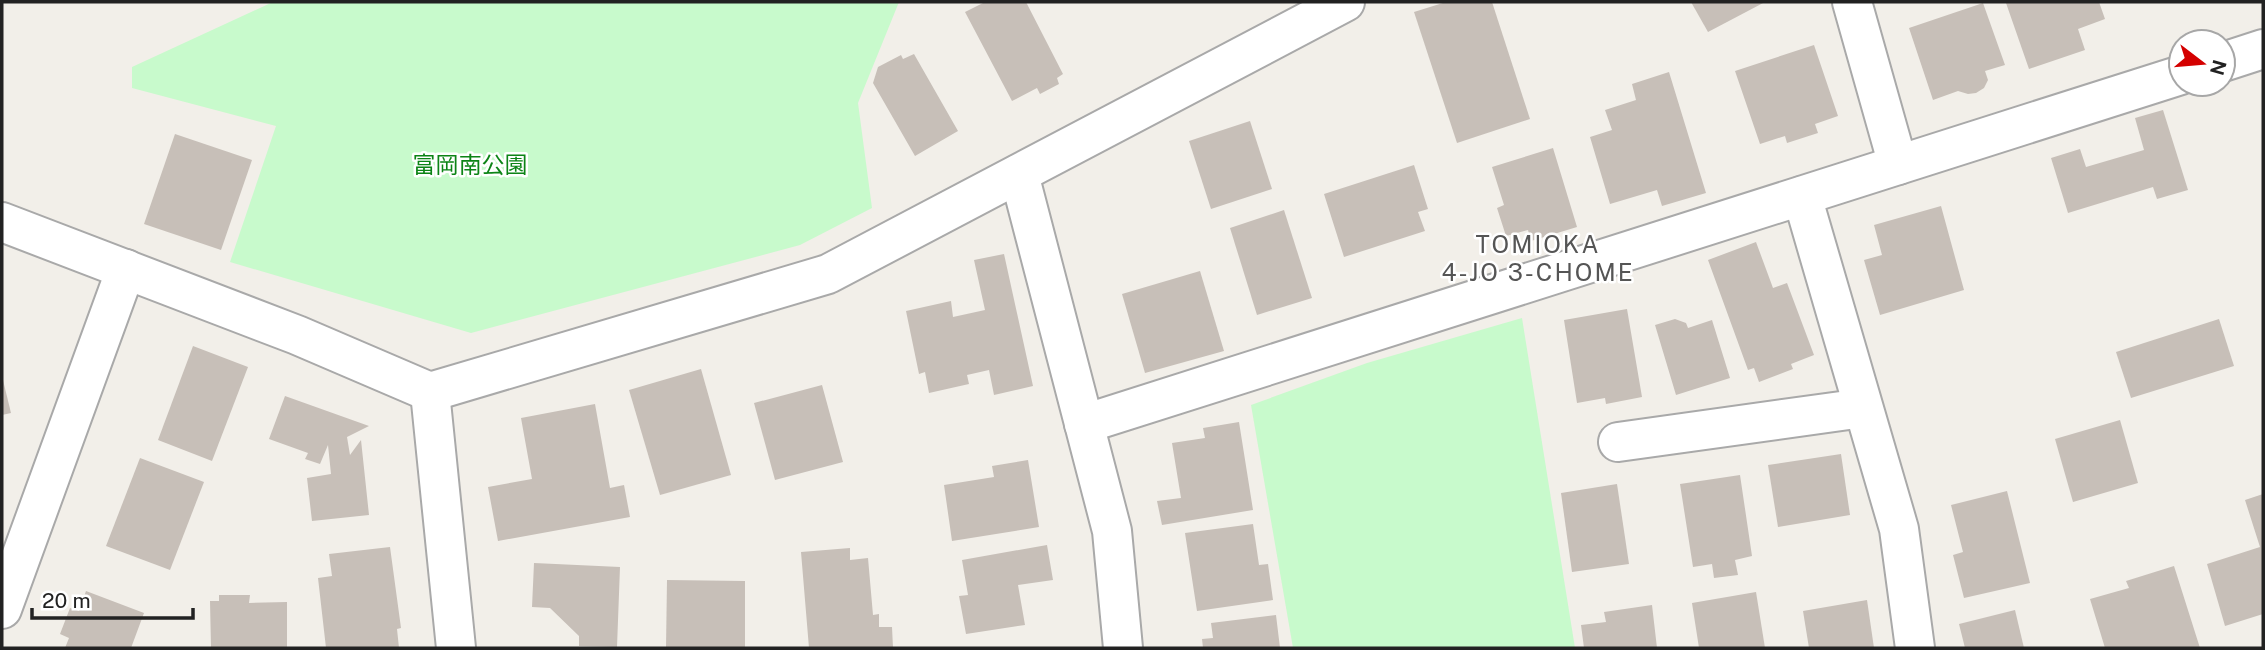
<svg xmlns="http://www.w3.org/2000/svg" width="2265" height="650" viewBox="0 0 2265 650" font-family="'Public Sans','Noto Sans JP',sans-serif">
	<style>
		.park { fill: #c8facc }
		.building { fill: #c7bfb8 }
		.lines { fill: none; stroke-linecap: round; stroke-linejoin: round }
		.street-casing { stroke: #a9a9a9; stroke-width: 42 }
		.street { stroke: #fff; stroke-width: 38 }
		.labels { text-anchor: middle; stroke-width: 5; stroke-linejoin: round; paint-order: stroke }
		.park-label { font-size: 23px; fill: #0c8416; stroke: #fff }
		.neighbourhood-label { font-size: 24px; letter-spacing: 2px; fill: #555; stroke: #fff }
	</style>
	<rect width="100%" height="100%" fill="#f2efe9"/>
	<g class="park">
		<path d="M273,2H899L858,103L872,208L800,245L471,333L230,262L276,126L132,88V67Z"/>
		<path d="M1522,318L1575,648H1293L1251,405L1367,363Z"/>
	</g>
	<g class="building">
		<path d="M985,2H1026L1063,74L1057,78L1059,84L1040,94L1037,88L1012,101L965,12Z"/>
		<path d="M1446,2H1492L1530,119L1457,143L1414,12Z"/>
		<path d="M1691,2H1765L1708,32Z"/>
		<path d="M2010,2H2099L2105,19L2078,29L2085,50L2029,69L2006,3Z"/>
		<path d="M1983,3L2005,65L1985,71L1988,80L1984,88L1976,93L1968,94L1958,91L1933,100L1909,28Z"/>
		<path d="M1814,45L1838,116L1815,124L1818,133L1787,143L1785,136L1760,144L1735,71Z"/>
		<path d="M914,54L958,131L915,156L873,83L878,67L901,55L903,59Z"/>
		<path d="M1669,72L1706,193L1662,206L1657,190L1610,204L1590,137L1612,130L1605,110L1636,100L1632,84Z"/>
		<path d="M2163,110L2188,190L2157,199L2153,187L2068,213L2051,158L2080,149L2086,167L2144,150L2135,118Z"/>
		<path d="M1250,121L1272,189L1211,209L1189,141Z"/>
		<path d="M175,134L252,160L221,250L144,224Z"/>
		<path d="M1553,148L1577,227L1531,241L1528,230L1506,236L1497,208L1504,205L1492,167Z"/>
		<path d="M1414,165L1428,209L1418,212L1425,231L1344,257L1324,194Z"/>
		<path d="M1941,206L1964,290L1880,315L1864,260L1882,255L1874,225Z"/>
		<path d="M1284,210L1312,298L1257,315L1230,228Z"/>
		<path d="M1756,242L1773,288L1787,283L1814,355L1791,364L1793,369L1759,382L1754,368L1748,370L1708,260Z"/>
		<path d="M1004,254L1033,386L994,395L989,370L967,375L969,384L929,393L925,372L919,374L906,311L951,301L953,317L985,310L974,260Z"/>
		<path d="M1200,271L1224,351L1145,373L1122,294Z"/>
		<path d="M1627,309L1642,397L1606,404L1605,398L1577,403L1564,320Z"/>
		<path d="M1675,319L1686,323L1688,328L1712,320L1730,378L1676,395L1655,325Z"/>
		<path d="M2219,319L2234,366L2131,398L2116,352Z"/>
		<path d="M193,346L248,367L212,461L158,440Z"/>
		<path d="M701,369L731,475L660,495L629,390Z"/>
		<path d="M2,376L11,413L2,415Z"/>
		<path d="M822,385L843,462L775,480L754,403Z"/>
		<path d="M285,396L369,426L347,437L350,455L361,440L369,515L312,521L307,478L331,474L328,445L320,464L305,459L308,453L269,439Z"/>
		<path d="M595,404L610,488L624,485L630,517L498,541L488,487L532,479L521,418Z"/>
		<path d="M2120,420L2138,483L2073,502L2055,439Z"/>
		<path d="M1239,422L1253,510L1162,525L1157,501L1181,498L1172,443L1205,438L1203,428Z"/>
		<path d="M1841,454L1850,515L1778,527L1768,465Z"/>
		<path d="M140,458L204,482L170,570L106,546Z"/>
		<path d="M1028,460L1039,527L952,541L944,485L994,477L992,466Z"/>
		<path d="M1740,475L1752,556L1735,560L1738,575L1714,578L1712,564L1693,567L1680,484Z"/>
		<path d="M1617,484L1629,564L1572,572L1561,493Z"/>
		<path d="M2007,491L2030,583L1964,598L1953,555L1963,552L1951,505Z"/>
		<path d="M2263,494V614L2225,626L2207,564L2260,547L2245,500Z"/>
		<path d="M1253,524L1259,565L1268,564L1273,600L1197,611L1185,533Z"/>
		<path d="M1047,545L1053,580L1018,585L1025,625L966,634L959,596L968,595L962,560Z"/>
		<path d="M390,547L401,628L397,629L399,648H326L318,578L332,576L329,554Z"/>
		<path d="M850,548V560L868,558L873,615L879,614V627H892L893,648H809L801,552Z"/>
		<path d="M534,563L620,567L617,647L579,646V636L550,608L532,607Z"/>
		<path d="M2174,566L2200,648H2105L2090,599L2129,588L2126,581Z"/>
		<path d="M667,580L745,581V648H666Z"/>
		<path d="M86,591L144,613L131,648H65L69,638L60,634L70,608L79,611Z"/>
		<path d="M1756,592L1765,648H1699L1692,603Z"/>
		<path d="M219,595H250L249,603L287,602V648H211L210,601H219Z"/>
		<path d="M1867,600L1874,648H1809L1803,611Z"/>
		<path d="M1652,605L1657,648H1584L1581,625L1606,622L1604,612Z"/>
		<path d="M2015,610L2024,648H1965L1959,624Z"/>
		<path d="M1276,615L1280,648H1203L1202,639L1213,638L1211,623Z"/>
	</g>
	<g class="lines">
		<g class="street-casing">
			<g id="street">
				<path d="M1852,2L1898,165"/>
				<path d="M2223,62L2263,49"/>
				<path d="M1019,174L1112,531L1123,648"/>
				<path d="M1802,196L1899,529L1915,648"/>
				<path d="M2,222L297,335L430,392L828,274L1345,2"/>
				<path d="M430,392L456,648"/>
				<path d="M1084,424L2181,75"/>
				<path d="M1618,442L1863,408"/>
				<path d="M2,609L126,269"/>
			</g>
		</g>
		<use href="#street" class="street"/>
	</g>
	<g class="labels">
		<g class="park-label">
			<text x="470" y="173">富岡南公園</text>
		</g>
		<g class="neighbourhood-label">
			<text x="1538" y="253">TOMIOKA<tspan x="1538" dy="28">4-JO 3-CHOME</tspan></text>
		</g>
	</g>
	<rect width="2265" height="650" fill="none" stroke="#222222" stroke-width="7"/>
	<g transform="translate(2202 63) rotate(106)"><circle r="33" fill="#ffffff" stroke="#a7a7a7" stroke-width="2"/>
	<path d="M0-5L12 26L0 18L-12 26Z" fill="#d40000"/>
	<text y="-10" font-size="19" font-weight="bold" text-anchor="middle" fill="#222222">N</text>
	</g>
	<path d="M32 608v10h161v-10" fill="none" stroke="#222222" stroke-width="3.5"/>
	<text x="42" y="608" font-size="21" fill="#222222" stroke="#ffffff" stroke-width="5" paint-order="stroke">20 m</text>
</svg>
